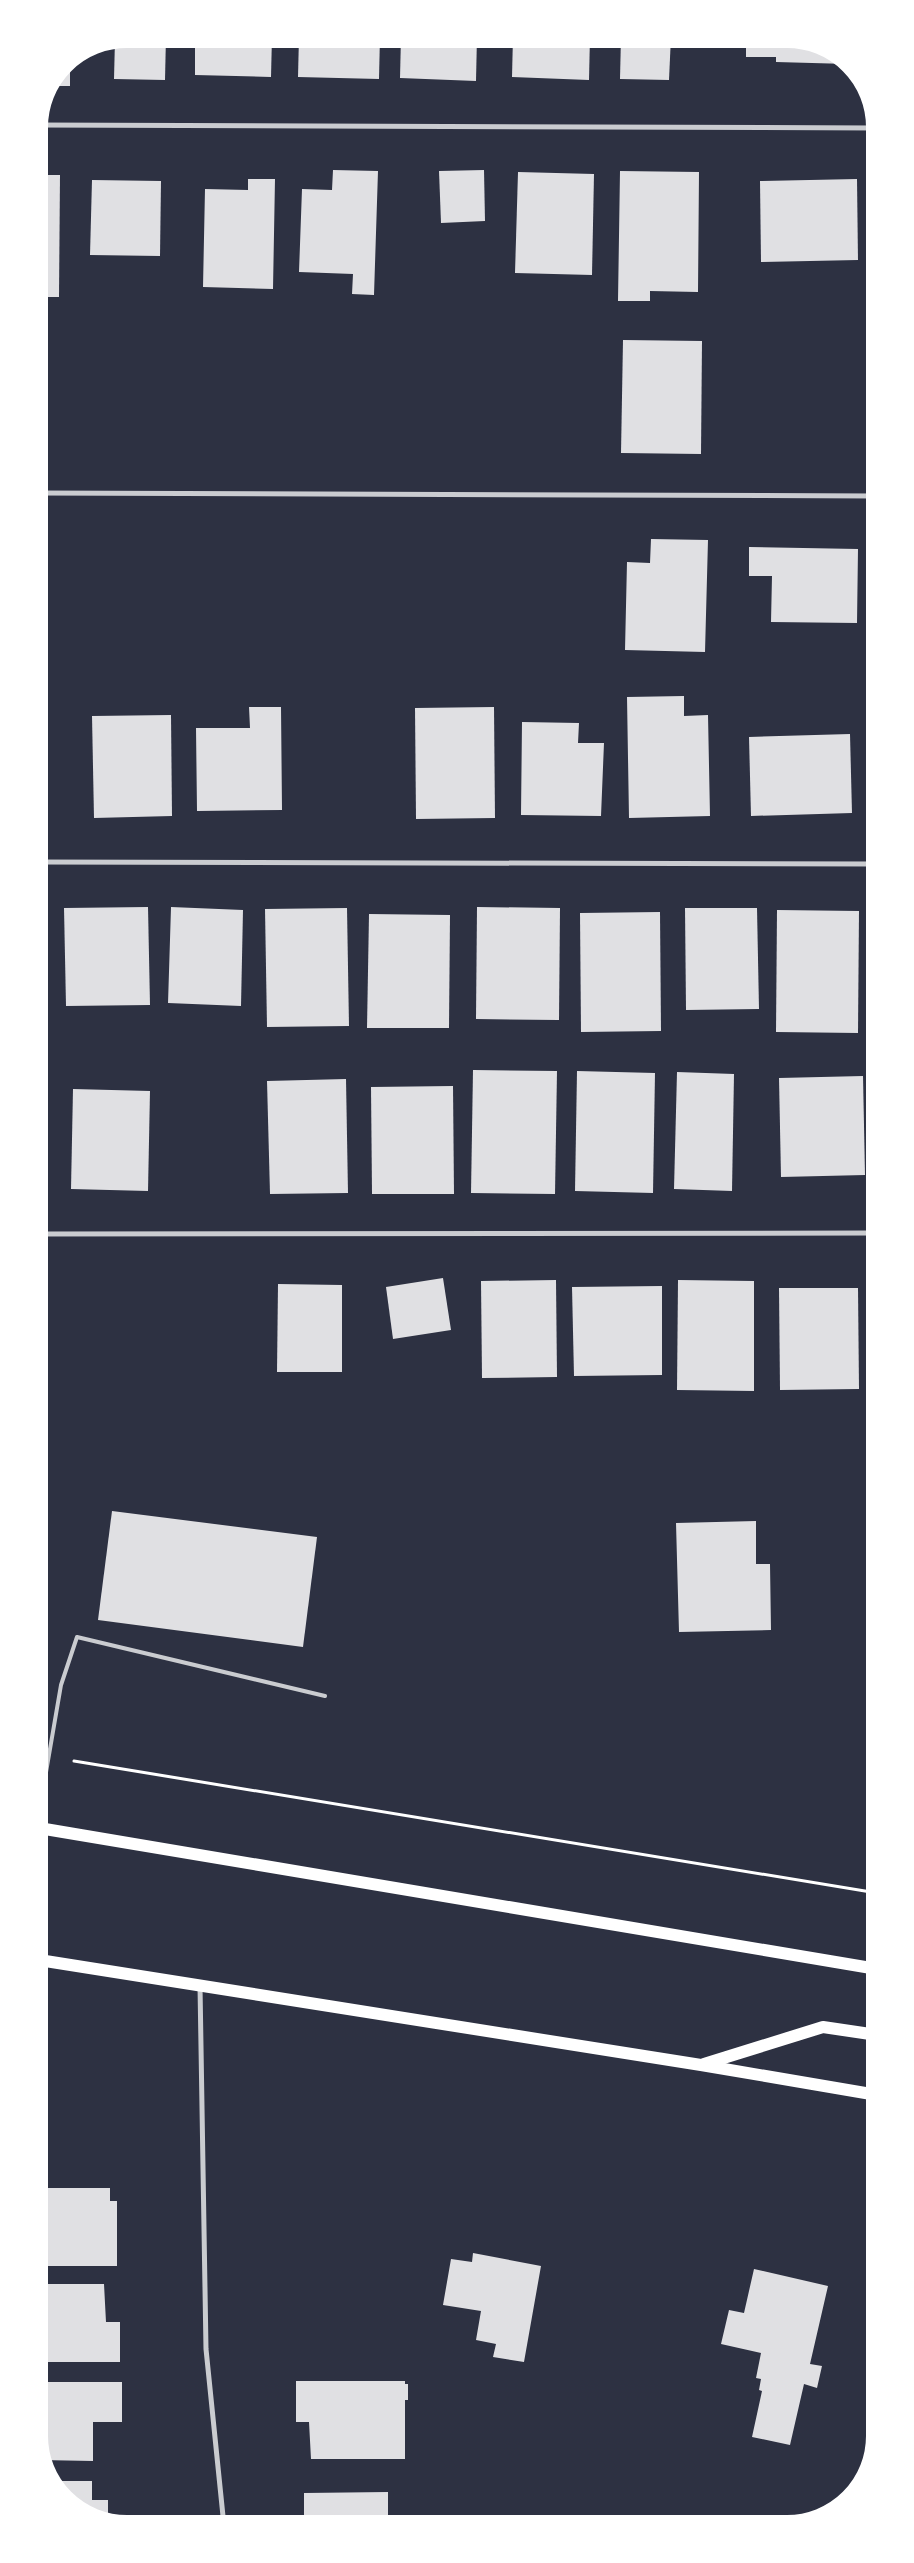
<svg xmlns="http://www.w3.org/2000/svg" width="914" height="2563" viewBox="0 0 914 2563" font-family="'Noto Serif',serif">
	<style>
		.building { fill: #e0e0e3 }
		.lines { fill: none; stroke-linecap: round; stroke-linejoin: round }
		.path { stroke: #fff; stroke-width: 3 }
		.service { stroke: #caccd0; stroke-width: 4 }
		.minor { stroke: #caccd0; stroke-width: 5 }
		.primary { stroke: #fff; stroke-width: 12 }
		.rim { fill: none; stroke: #fff; stroke-width: 6 }
	</style>
	<rect width="100%" height="100%" fill="#2d3142"/>
	<g class="building">
		<path d="M127,36H166L165,80L114,79L115,39Z"/>
		<path d="M195,36H272L271,77L195,75Z"/>
		<path d="M299,36H380L379,79L298,77Z"/>
		<path d="M401,36H477L476,81L400,78Z"/>
		<path d="M513,36H590L589,80L512,77Z"/>
		<path d="M621,36H671L669,80L620,79Z"/>
		<path d="M746,36H793L842,55L848,64L776,62V57H746Z"/>
		<path d="M70,58V86H53L63,63Z"/>
		<path d="M333,170L378,171L374,295L352,294L353,274L299,272L302,189L332,190Z"/>
		<path d="M484,170L485,221L441,223L439,171Z"/>
		<path d="M620,171L699,172L698,292L650,291V301H618Z"/>
		<path d="M518,172L594,174L592,275L515,273Z"/>
		<path d="M36,175H60L59,297H37Z"/>
		<path d="M248,179H275L273,289L203,287L205,189L248,190Z"/>
		<path d="M857,179L858,260L761,262L760,181Z"/>
		<path d="M92,180L161,181L160,256L90,255Z"/>
		<path d="M623,340L702,341L701,454L621,453Z"/>
		<path d="M651,539L708,540L705,652L625,650L627,562L650,563Z"/>
		<path d="M749,547L858,549L857,623L771,622L772,576H749Z"/>
		<path d="M684,696V716L708,715L710,816L629,818L627,697Z"/>
		<path d="M249,707H281L282,810L197,811L196,728H250Z"/>
		<path d="M494,707L495,818L416,819L415,708Z"/>
		<path d="M171,715L172,816L94,818L92,716Z"/>
		<path d="M522,722L579,723L578,743H604L601,816L521,815Z"/>
		<path d="M850,734L852,813L751,816L749,737Z"/>
		<path d="M148,907L150,1005L66,1006L64,908Z"/>
		<path d="M171,907L243,910L241,1006L168,1003Z"/>
		<path d="M477,907L560,908L559,1020L476,1019Z"/>
		<path d="M347,908L349,1026L267,1027L265,909Z"/>
		<path d="M685,908H757L759,1009L686,1010Z"/>
		<path d="M777,910L859,911L858,1033L776,1032Z"/>
		<path d="M660,912L661,1031L581,1032L580,913Z"/>
		<path d="M369,914L450,915L449,1028H367Z"/>
		<path d="M37,948H47L46,1027H38Z"/>
		<path d="M473,1070L557,1071L555,1194L471,1193Z"/>
		<path d="M577,1071L655,1073L653,1193L575,1191Z"/>
		<path d="M677,1072L734,1074L732,1191L674,1189Z"/>
		<path d="M863,1076L865,1175L781,1177L779,1078Z"/>
		<path d="M346,1079L348,1193L270,1194L267,1081Z"/>
		<path d="M453,1086L454,1194H372L371,1087Z"/>
		<path d="M73,1089L150,1091L148,1191L71,1189Z"/>
		<path d="M443,1278L451,1330L393,1339L386,1287Z"/>
		<path d="M556,1280L557,1377L482,1378L481,1281Z"/>
		<path d="M678,1280L754,1281V1391L677,1390Z"/>
		<path d="M278,1284L342,1285V1372H277Z"/>
		<path d="M662,1286V1375L574,1376L572,1287Z"/>
		<path d="M779,1288H858L859,1389L780,1390Z"/>
		<path d="M112,1511L317,1537L303,1647L98,1620Z"/>
		<path d="M756,1521V1564H770L771,1630L679,1632L676,1523Z"/>
		<path d="M39,2188H110V2201H117V2266H39Z"/>
		<path d="M473,2253L541,2266L524,2362L493,2357L496,2344L476,2340L481,2311L443,2305L451,2259L472,2262Z"/>
		<path d="M754,2269L828,2286L810,2364L822,2366L817,2388L804,2384L790,2445L752,2437L762,2391L759,2390L761,2379L756,2378L761,2353L721,2344L729,2310L744,2313Z"/>
		<path d="M39,2284H104L106,2322H120V2362H39Z"/>
		<path d="M296,2381H405V2384H408V2400H405V2459H311L309,2422H296Z"/>
		<path d="M39,2382H122V2422H93V2461L40,2460Z"/>
		<path d="M53,2481H92V2500H108V2518H123V2527L68,2504Z"/>
		<path d="M388,2492V2525L304,2526V2493Z"/>
	</g>
	<g class="lines">
		<path class="path" d="M74,1761L877,1893"/>
		<path class="service" d="M39,1813L61,1685L77,1637L325,1696"/>
		<g class="minor">
			<path d="M36,125L875,128"/>
			<path d="M37,493L875,496"/>
			<path d="M37,862L876,864"/>
			<path d="M38,1234L876,1233"/>
			<path d="M871,1593L877,1571"/>
			<path d="M200,1986L206,2349L224,2526"/>
		</g>
		<g class="primary">
			<path d="M39,1828L877,1969"/>
			<path d="M39,1960L701,2065L877,2095"/>
			<path d="M704,2064L823,2027L877,2035"/>
		</g>
	</g>
	<path d="M0 0H914V2563H0ZM127 45H787A82 82 0 0 1 869 127V2436A82 82 0 0 1 787 2518H127A82 82 0 0 1 45 2436V127A82 82 0 0 1 127 45Z" fill="#fff" fill-rule="evenodd"/>
	<path class="rim" d="M127 45H787A82 82 0 0 1 869 127V2436A82 82 0 0 1 787 2518H127A82 82 0 0 1 45 2436V127A82 82 0 0 1 127 45Z"/>
</svg>
